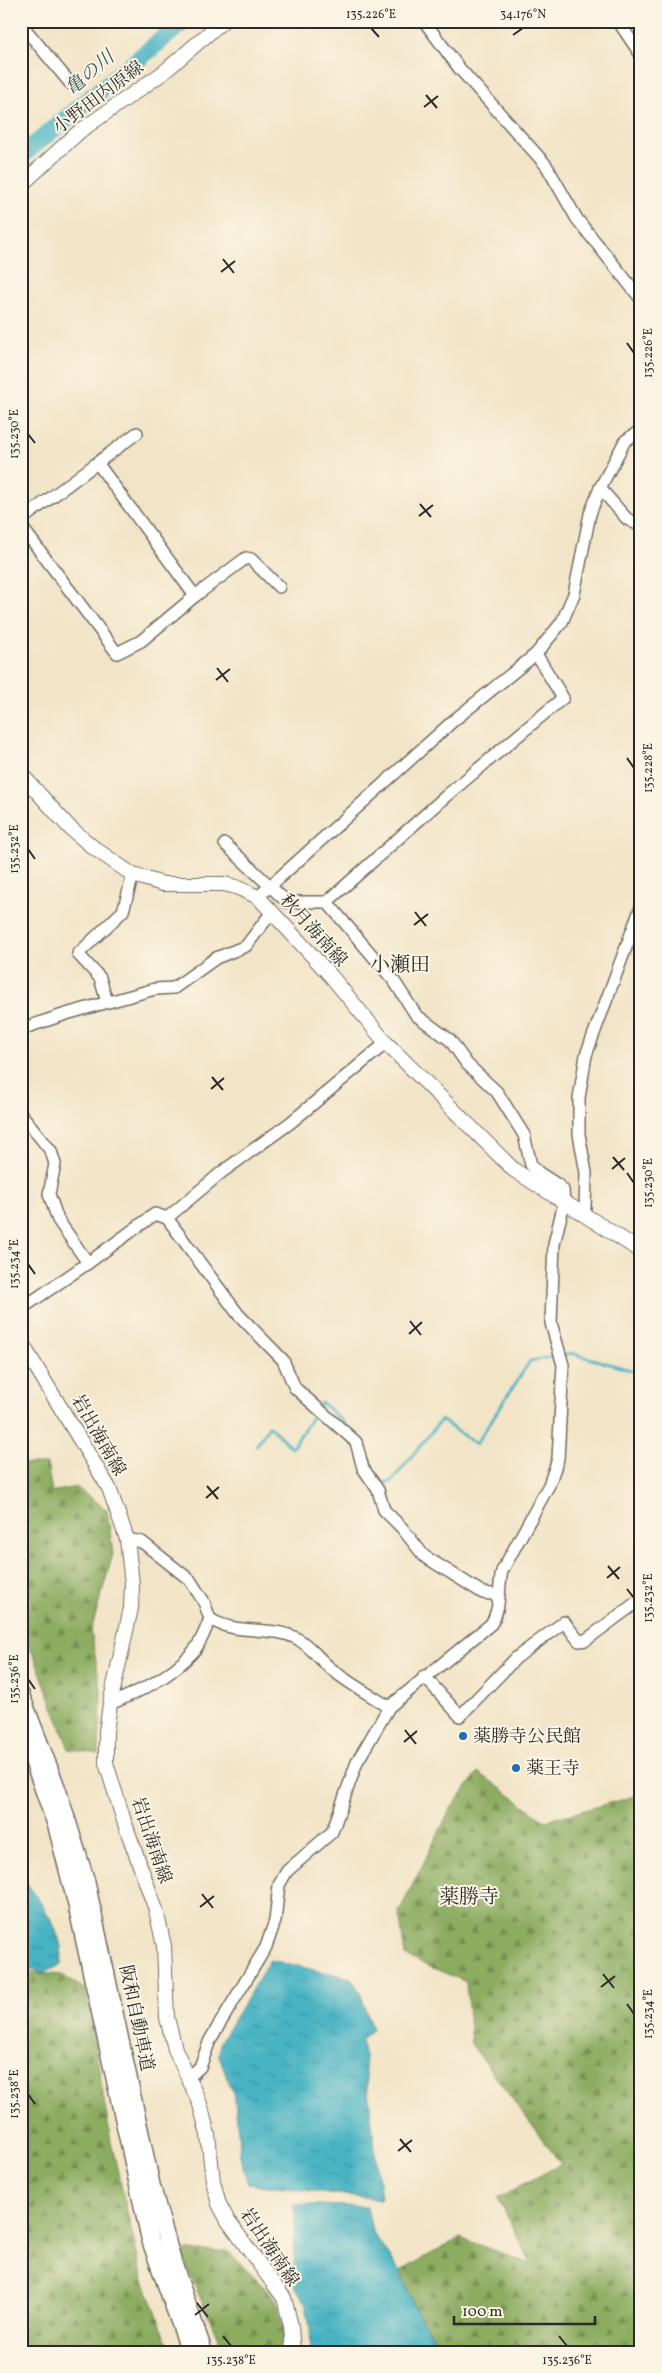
<svg xmlns="http://www.w3.org/2000/svg" width="662" height="2373" viewBox="0 0 662 2373" font-family="Vollkorn,'Noto Serif JP',serif">
	<style>
		.forest { fill: url(#forest-firs); stroke: #5c6c46 }
		.water { fill: url(#water-ripples); stroke: #386f77 }
		.lines { fill: none; stroke-linecap: round; stroke-linejoin: round }
		.stream { stroke: #46b3c3; stroke-width: 3 }
		.river { stroke: #46b3c3; stroke-width: 18 }
		.minor-casing { stroke: #716c62; stroke-width: 14 }
		.major-casing { stroke: #716c62; stroke-width: 16 }
		.highway-casing { stroke: #716c62; stroke-width: 19 }
		.minor { stroke: #fff; stroke-width: 11 }
		.major { stroke: #fff; stroke-width: 14 }
		.highway { stroke: #fff; stroke-width: 16 }
		.ticks { fill: none; stroke: #2b2b2b; stroke-width: 2 }
		.poi-dot { fill: #1f6fb2; stroke: #fcf5e5; stroke-width: 2 }
		.labels { text-anchor: middle; stroke-width: 4; stroke-linejoin: round; paint-order: stroke }
		.street-label { font-size: 18px; fill: #2b2b2b; stroke: #fcf5e5 }
		.poi-label { font-size: 18px; fill: #2b2b2b; stroke: #fcf5e5; text-anchor: start }
		.water-label { font-size: 19px; font-style: italic; fill: #345b60; stroke: #fcf5e5 }
		.quarter-label { font-size: 20px; fill: #2b2b2b; stroke: #fcf5e5 }
		.neatline { fill: none; stroke: #2b2b2b; stroke-width: 2 }
		.ticks-label { font-size: 12px; text-anchor: middle; fill: #2b2b2b }
	</style>
	<defs>
		<pattern id="forest-firs" width="22" height="20" patternUnits="userSpaceOnUse" patternTransform="scale(1.25)"><rect width="22" height="20" fill="#8cac60"/><path d="M5 1l3.5 6h-7zM16 11l3.5 6h-7z" fill="#738c4f"/></pattern>
		<pattern id="water-ripples" width="26" height="14" patternUnits="userSpaceOnUse" patternTransform="scale(1.25)"><rect width="26" height="14" fill="#46b3c3"/><path d="M2 4q2-2 4 0t4 0M15 11q2-2 4 0t4 0" fill="none" stroke="#3b929f"/></pattern>
	</defs>
	<rect width="100%" height="100%" fill="#fcf5e5"/>
	<filter id="ink" filterUnits="userSpaceOnUse"><feTurbulence type="fractalNoise" baseFrequency=".02" numOctaves="2"/><feDisplacementMap in="SourceGraphic" scale="10" xChannelSelector="R" yChannelSelector="G"/><feConvolveMatrix kernelMatrix="1 2 1 2 8 2 1 2 1" color-interpolation-filters="sRGB"/></filter>
	<filter id="wash" filterUnits="userSpaceOnUse"><feTurbulence type="fractalNoise" baseFrequency=".0096" numOctaves="4" result="noise"/><feDisplacementMap in="SourceGraphic" scale="20" xChannelSelector="R" yChannelSelector="G"/><feGaussianBlur stdDeviation="1.12" result="paint"/><feColorMatrix in="noise" values="0 0 0 0 0 0 0 0 0 0 0 0 0 0 0 0 0 1.4 0 .05"/><feComposite in="paint" operator="in"/></filter>
	<g filter="url(#wash)">
		<rect width="100%" height="100%" fill="#f2e4c7"/>
		<g class="forest">
			<path d="M21,1464H47L52,1492L76,1487L107,1510L113,1554L91,1631L101,1691L99,1754L69,1749L33,1653L21,1633Z"/>
			<path d="M478,1772L546,1821L641,1794V2352H443L416,2311L400,2271L460,2238L531,2264L498,2198L561,2164L471,2044L466,1982L405,1956L399,1912L450,1810Z"/>
			<path d="M21,1971L62,1975L86,1990L111,2142L141,2272L171,2352H21Z"/>
			<path d="M180,2251H228L276,2299L287,2337V2352H224Z"/>
		</g>
		<g class="water">
			<path d="M21,1875C38,1900 67,1933 61,1965L43,1973L21,1965Z"/>
			<path d="M270,1960L351,1978L360,1992L372,2029L362,2040L381,2199L248,2184L240,2156L235,2099L219,2055L220,2042Z"/>
			<path d="M295,2204L367,2207L372,2231L400,2271L416,2311L443,2352H311L310,2328L306,2304L294,2284Z"/>
		</g>
		<g class="lines">
			<g class="stream">
				<path d="M563,1355L571,1353L641,1373"/>
				<path d="M319,1406L321,1402L358,1436L360,1440"/>
				<path d="M256,1446L269,1426L292,1448L316,1411"/>
				<path d="M365,1456L370,1468L383,1483L392,1481L441,1420L476,1444L530,1361L557,1356"/>
			</g>
			<path class="river" d="M21,156L184,21"/>
		</g>
	</g>
	<g filter="url(#ink)">
		<g class="lines">
			<g class="minor-casing">
				<g id="minor">
					<path d="M424,21L459,68L546,165L577,219L641,299"/>
					<path d="M618,21L641,55"/>
					<path d="M21,24L70,83"/>
					<path d="M98,464L195,596"/>
					<path d="M600,488L627,519L641,526"/>
					<path d="M21,520L137,433"/>
					<path d="M21,526L117,653L141,641L195,596L246,558L251,559L279,587"/>
					<path d="M225,844L287,902H327L446,796L563,698L536,654"/>
					<path d="M258,897L453,721L536,654L562,622L574,594L590,514L600,488L625,441L641,430"/>
					<path d="M107,1002L100,978L78,954L123,911L133,875"/>
					<path d="M21,1029L66,1014L155,989L174,988L216,958L246,946L272,912"/>
					<path d="M21,1114L51,1151L55,1164L49,1194L58,1220L88,1263L155,1214L167,1218L238,1314L283,1360L295,1388L356,1442L363,1468L378,1490L384,1510L402,1528L424,1556L483,1593L499,1595"/>
					<path d="M582,1214L585,1208L586,1173L579,1134V1098L586,1055L641,907"/>
					<path d="M167,1218L222,1172L290,1123L386,1043"/>
					<path d="M21,1309L88,1263"/>
					<path d="M210,1619C238,1636 269,1625 296,1638C310,1645 321,1662 334,1671C351,1685 371,1695 389,1707"/>
					<path d="M424,1676L460,1716L516,1658L564,1622L579,1641L586,1640L637,1602H641"/>
					<path d="M110,1704C139,1692 170,1677 192,1653C201,1644 205,1630 210,1619L204,1602L190,1580L142,1542L127,1539"/>
					<path d="M188,2078L200,2067L210,2040L266,1947L275,1921L279,1885L287,1871L332,1832L357,1762L389,1707L491,1624C501,1609 498,1589 502,1571L549,1485L558,1459L563,1365L551,1323L554,1244L564,1203L563,1190L558,1185L538,1172L531,1165L524,1135L497,1092L467,1064L450,1040L416,1015L394,981L327,902"/>
				</g>
			</g>
			<g class="major-casing">
				<g id="major">
					<path d="M21,185L80,131L164,72L223,21"/>
					<path d="M21,774L70,828L94,848L133,875L163,884H224L236,887L258,897L331,976L386,1043L514,1170L641,1251"/>
					<path d="M21,1342L109,1488L127,1539L132,1584L131,1608L110,1704L106,1732V1763L124,1821L156,1910L164,1946L167,2018L175,2049L200,2104L208,2135L213,2181L219,2204L228,2221L284,2298L291,2326L293,2352"/>
				</g>
			</g>
			<g class="highway-casing">
				<g id="highway">
					<path d="M21,1695L57,1788L86,1880L152,2187L173,2262L204,2352"/>
					<path d="M21,1727L56,1825L76,1903L150,2240L190,2352"/>
				</g>
			</g>
			<use href="#minor" class="minor"/>
			<use href="#major" class="major"/>
			<use href="#highway" class="highway"/>
		</g>
	</g>
	<path class="ticks" d="M371,28L379,37M513,35L523,28M426,95L437,108M424,107L438,96M223,259L234,273M221,272L235,261M627,343L634,353M28,434L35,443M420,504L431,517M419,516L433,505M217,668L228,682M216,680L230,669M627,758L634,768M28,849L35,859M415,912L426,926M414,925L428,914M212,1077L223,1090M211,1089L224,1078M613,1157L624,1170M612,1169L625,1158M627,1173L634,1183M28,1264L35,1274M410,1321L421,1335M409,1334L422,1322M207,1486L218,1499M206,1498L219,1487M608,1566L619,1579M607,1578L620,1567M627,1589L634,1598M28,1679L35,1689M405,1730L416,1744M404,1742L417,1731M202,1894L213,1908M200,1907L214,1896M603,1974L614,1988M601,1987L615,1976M627,2004L634,2014M28,2094L35,2104M400,2139L411,2152M398,2151L412,2140M197,2303L208,2317M195,2315L209,2304M223,2336L231,2346M559,2336L567,2346"/>
	<g class="poi-dot">
		<circle cx="463" cy="1736" r="5"/>
		<circle cx="516" cy="1768" r="5"/>
	</g>
	<g class="labels">
		<g class="street-label">
			<text transform="translate(98 97) rotate(-37)" y="6">小野田内原線</text>
			<text transform="translate(314 930) rotate(48)" y="6">秋月海南線</text>
			<text transform="translate(99 1435) rotate(60)" y="6">岩出海南線</text>
			<text transform="translate(152 1840) rotate(71)" y="6">岩出海南線</text>
			<text transform="translate(137 2018) rotate(78)" y="6">阪和自動車道</text>
			<text transform="translate(270 2247) rotate(56)" y="6">岩出海南線</text>
		</g>
		<g class="poi-label">
			<text x="473" y="1742">薬勝寺公民館</text>
			<text x="526" y="1774">薬王寺</text>
		</g>
		<g class="water-label">
			<text transform="translate(89 72) rotate(-40)" y="7">亀の川</text>
		</g>
		<g class="quarter-label">
			<text x="400" y="971">小瀬田</text>
			<text x="469" y="1903">薬勝寺</text>
		</g>
	</g>
	<rect width="662" height="2373" fill="none" stroke="#fcf5e5" stroke-width="55"/>
	<path d="M454 2316v8h141v-8" fill="none" stroke="#2b2b2b" stroke-width="2.5"/>
	<text x="462" y="2316" font-size="15" fill="#2b2b2b" stroke="#fcf5e5" stroke-width="4" paint-order="stroke">100 m</text>
	<rect x="28" y="28" width="606" height="2318" class="neatline"/>
	<g class="ticks-label">
		<text x="371" y="18">135.226°E</text>
		<text x="523" y="18">34.176°N</text>
		<text transform="translate(648 353) rotate(-90)" y="4">135.226°E</text>
		<text transform="translate(14 434) rotate(-90)" y="4">135.230°E</text>
		<text transform="translate(648 768) rotate(-90)" y="4">135.228°E</text>
		<text transform="translate(14 849) rotate(-90)" y="4">135.232°E</text>
		<text transform="translate(648 1183) rotate(-90)" y="4">135.230°E</text>
		<text transform="translate(14 1264) rotate(-90)" y="4">135.234°E</text>
		<text transform="translate(648 1598) rotate(-90)" y="4">135.232°E</text>
		<text transform="translate(14 1679) rotate(-90)" y="4">135.236°E</text>
		<text transform="translate(648 2014) rotate(-90)" y="4">135.234°E</text>
		<text transform="translate(14 2094) rotate(-90)" y="4">135.238°E</text>
		<text x="231" y="2364">135.238°E</text>
		<text x="567" y="2364">135.236°E</text>
	</g>
</svg>
